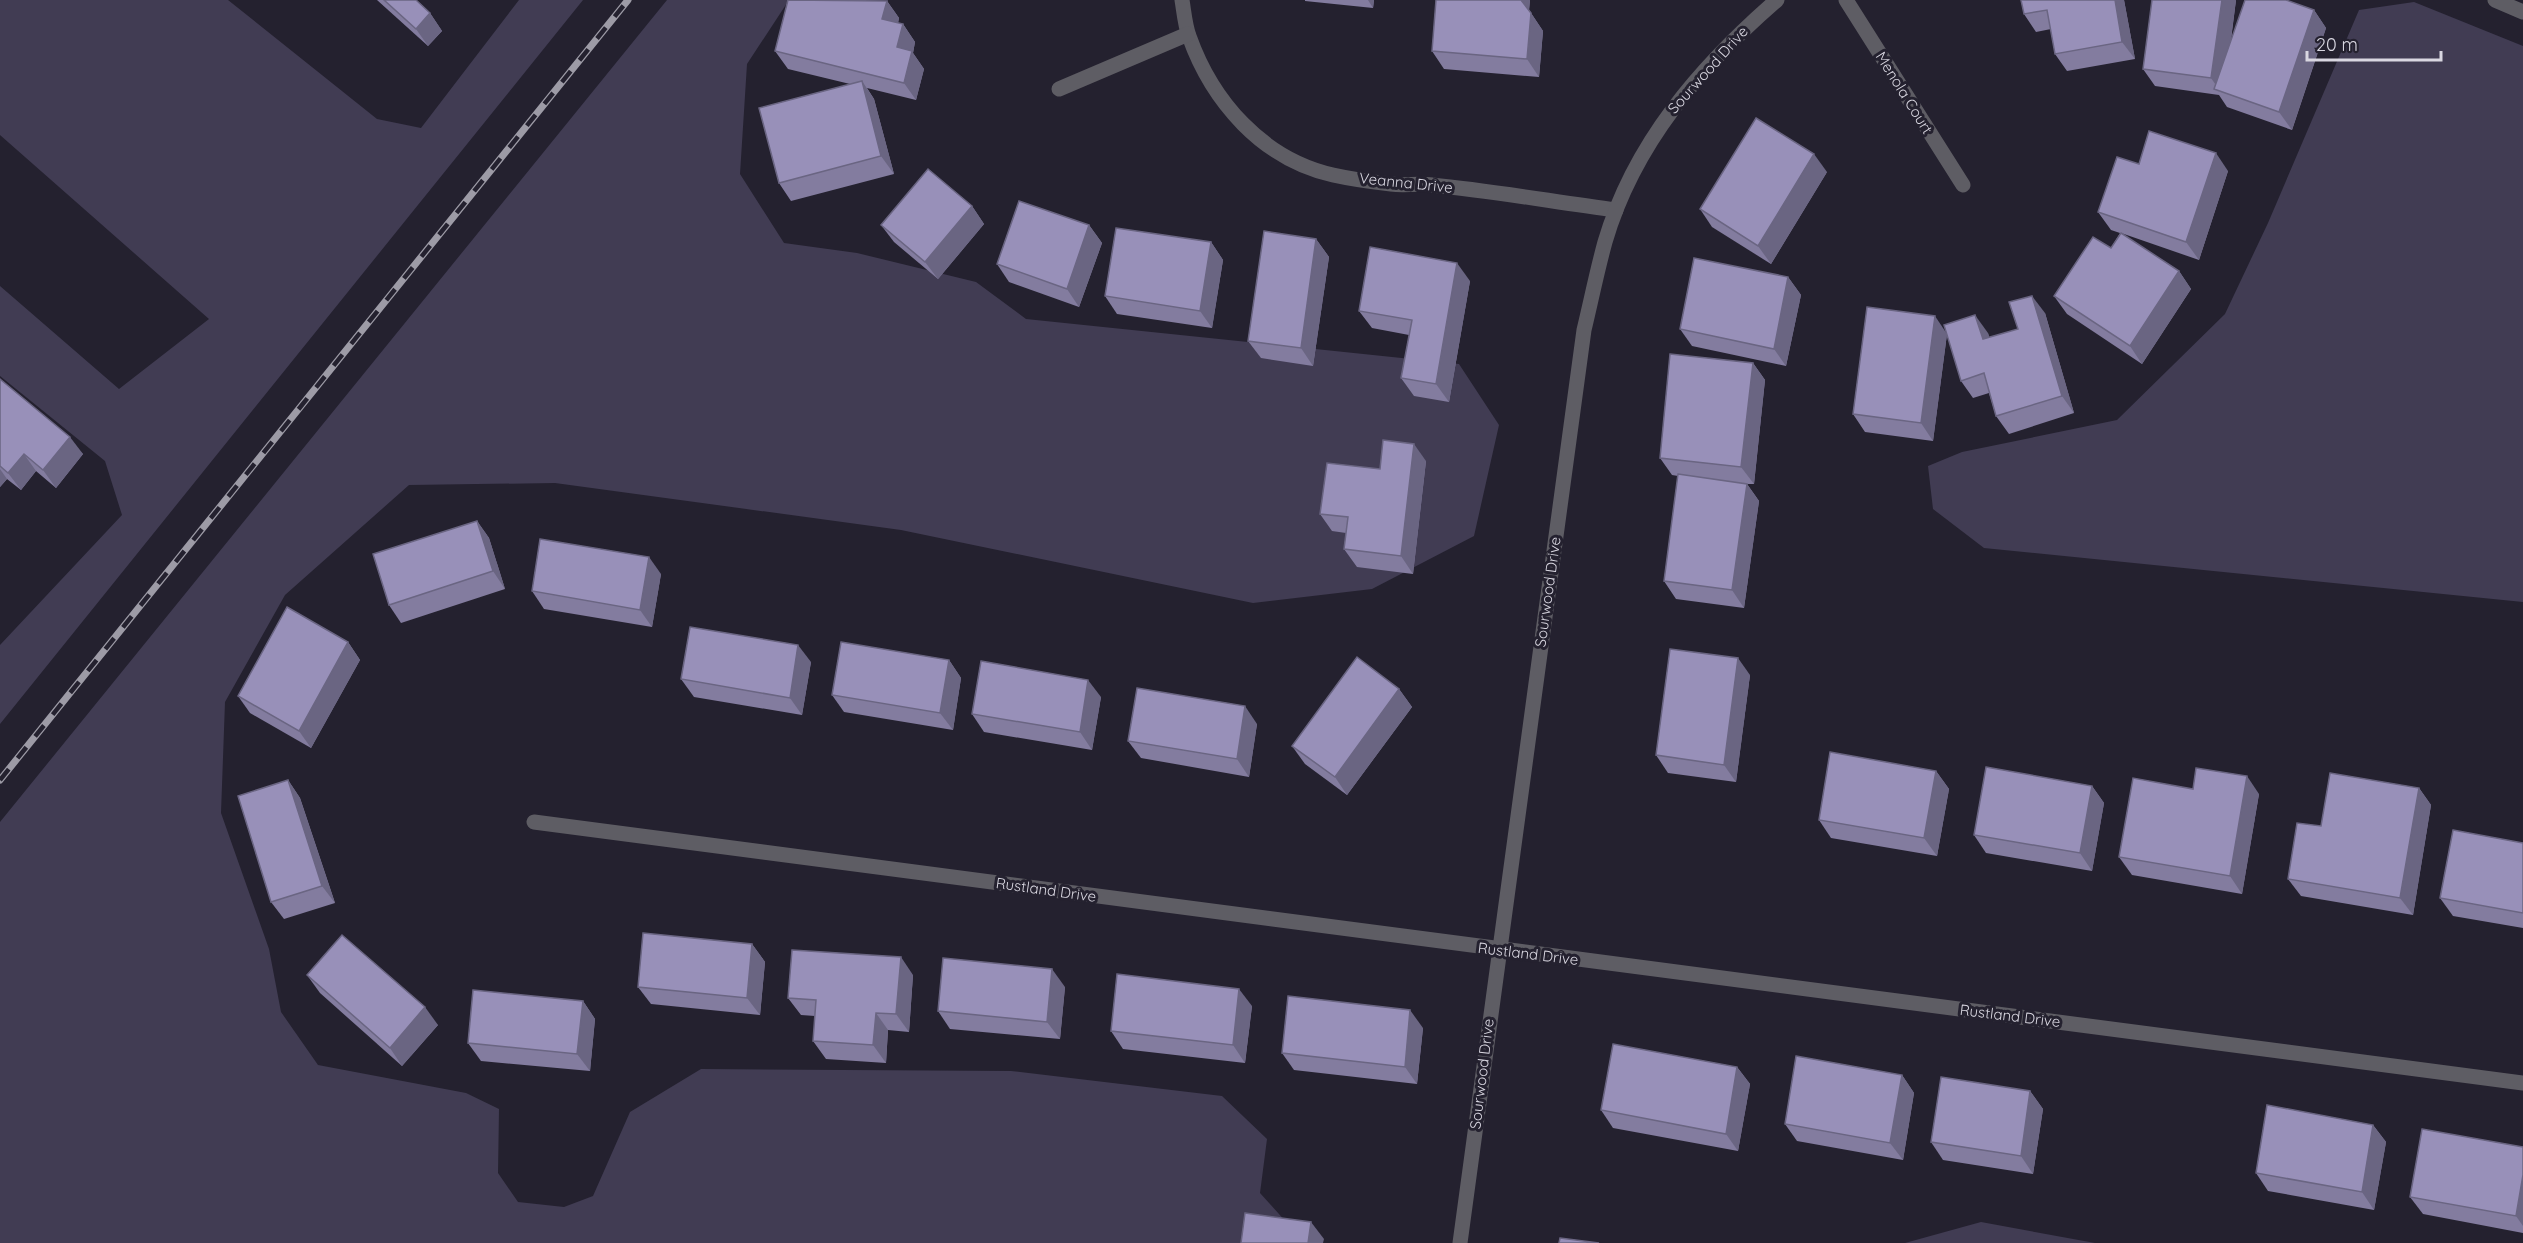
<svg xmlns="http://www.w3.org/2000/svg" width="2523" height="1243" viewBox="0 0 2523 1243" font-family="Quicksand,sans-serif">
	<style>
		.green { fill: #413c53 }
		.lines { fill: none; stroke-linecap: round; stroke-linejoin: round }
		.minor { stroke: #5e5d64; stroke-width: 15 }
		.rail-casing { stroke: #9d9ba6; stroke-width: 7 }
		.rail { stroke: #24212f; stroke-width: 4.5; stroke-dasharray: 14; stroke-linecap: butt }
		.wall { fill: #837c9f }
		.shaded-wall { fill: #6a6582 }
		.building { fill: #9890b9; stroke: #6a6582; stroke-width: 1.5 }
		.labels { text-anchor: middle; stroke-width: 6; stroke-linejoin: round; paint-order: stroke }
		.street-label { font-size: 15px; fill: #d9d7e1; stroke: #24212f }
	</style>
	<rect width="100%" height="100%" fill="#24212f"/>
	<g class="green">
		<path d="M0,0H228L377,119L421,128L519,0H583L0,724V645L122,515L105,461L0,376V286L119,389L209,319L0,135Z"/>
		<path d="M667,0H789L747,64L740,174L784,243L857,253L976,282L1026,319L1459,364L1499,425L1474,536L1372,589L1253,603L901,530L555,483L409,485L285,595L225,702L221,813L269,949L281,1012L318,1065L466,1093L499,1109L498,1173L518,1202L564,1207L593,1196L630,1112L701,1069L1011,1071L1222,1096L1267,1139L1260,1193L1305,1243H0V822Z"/>
		<path d="M2414,2L2523,46V602L1984,548L1933,509L1928,466L1962,452L2117,420L2225,314L2268,223L2359,10Z"/>
		<path d="M1981,1222L2095,1243H1905Z"/>
	</g>
	<g class="lines">
		<g class="minor">
			<path d="M1182,0C1184,12 1185,25 1189,36C1212,101 1262,159 1333,175C1351,179 1372,182 1391,184C1404,186 1418,183 1432,185C1493,191 1555,202 1616,210"/>
			<path d="M1846,0L1963,185"/>
			<path d="M2495,0L2523,12"/>
			<path d="M1059,89L1188,34"/>
			<path d="M534,822L2523,1083"/>
			<path d="M1460,1243L1584,330C1591,301 1597,271 1605,242C1634,143 1701,66 1777,0"/>
		</g>
		<g class="rail-casing">
			<path id="rail" d="M0,780L628,0"/>
		</g>
		<use href="#rail" class="rail"/>
	</g>
	<g class="wall">
		<path d="M377,0H416L430,13L442,31L428,46Z"/>
		<path d="M1305,0H1374L1373,8L1305,1Z"/>
		<path d="M1436,0H1530L1529,10L1543,31L1539,77L1444,69L1432,51Z"/>
		<path d="M2021,0H2124L2135,59L2067,71L2055,54L2051,29L2036,32L2024,14Z"/>
		<path d="M2236,0L2231,40L2314,10L2326,28L2292,130L2227,107L2219,95L2155,86L2143,69Z"/>
		<path d="M887,1L899,18L898,23L903,24L915,42L913,53L924,69L916,100L867,88L874,99L894,174L791,201L779,183L850,84L788,69L775,51Z"/>
		<path d="M2139,164L2228,171L2199,260L2121,233L2179,271L2191,289L2142,364L2067,314L2054,296L2111,248L2120,233L2111,230L2098,212Z"/>
		<path d="M1827,172L1771,264L1712,227L1700,209Z"/>
		<path d="M972,206L984,224L938,279L894,242L881,225Z"/>
		<path d="M1089,225L1102,243L1079,307L1009,282L997,264Z"/>
		<path d="M1316,239L1329,257L1313,366L1261,358L1248,341Z"/>
		<path d="M1211,242L1223,260L1212,328L1117,314L1105,296Z"/>
		<path d="M1788,277L1801,295L1786,366L1692,346L1680,329Z"/>
		<path d="M1470,281L1449,402L1414,396L1401,378L1409,335L1372,328L1359,311Z"/>
		<path d="M2045,313L2074,413L2009,434L1996,416L1989,393L1973,398L1961,381L1947,334L1933,441L1865,432L1853,414L1947,334L1988,333L1989,338L2018,329Z"/>
		<path d="M1753,363L1765,380L1754,484H1747L1759,501L1744,608L1676,599L1664,581L1678,476L1672,475L1660,458Z"/>
		<path d="M0,379L83,454L56,488L36,471L21,490L7,479L0,487Z"/>
		<path d="M1426,461L1413,574L1357,567L1344,549L1346,533L1332,531L1320,514L1380,469Z"/>
		<path d="M477,521L489,538L505,589L401,623L389,605Z"/>
		<path d="M661,574L652,627L544,609L532,591Z"/>
		<path d="M348,642L360,660L311,748L250,713L238,696Z"/>
		<path d="M949,660L961,678L953,730L844,712L832,695Z"/>
		<path d="M811,662L802,715L694,697L681,679Z"/>
		<path d="M1750,675L1736,782L1668,773L1656,755Z"/>
		<path d="M1399,689L1412,707L1347,795L1305,764L1292,746Z"/>
		<path d="M1101,697L1092,750L984,732L972,714Z"/>
		<path d="M1257,724L1249,777L1141,758L1128,741Z"/>
		<path d="M1936,771L1949,789L1937,856L1831,838L1819,820Z"/>
		<path d="M288,780L300,798L335,903L284,919L271,902Z"/>
		<path d="M2092,786L2104,803L2092,871L1986,853L1974,835Z"/>
		<path d="M2419,788L2431,805L2413,915L2301,896L2288,879L2321,826Z"/>
		<path d="M2193,789L2259,794L2242,894L2132,875L2119,857Z"/>
		<path d="M2523,843V928L2453,916L2440,898Z"/>
		<path d="M752,944L765,962L760,1015L651,1004L638,987Z"/>
		<path d="M307,975L438,1025L402,1066L320,993Z"/>
		<path d="M913,975L909,1032L888,1030L886,1063L826,1059L813,1041L815,1016L801,1015L788,998Z"/>
		<path d="M1065,987L1060,1039L950,1029L938,1011Z"/>
		<path d="M583,1001L595,1019L590,1071L481,1061L468,1043Z"/>
		<path d="M1252,1006L1245,1063L1123,1049L1111,1031Z"/>
		<path d="M1423,1028L1417,1084L1294,1070L1282,1053Z"/>
		<path d="M1737,1067L1750,1084L1738,1151L1613,1128L1601,1110Z"/>
		<path d="M1902,1075L1914,1093L1903,1160L1797,1141L1785,1124Z"/>
		<path d="M2030,1091L2043,1109L2033,1174L1943,1160L1931,1142Z"/>
		<path d="M2373,1125L2386,1142L2374,1210L2268,1191L2256,1173Z"/>
		<path d="M2523,1147V1233L2423,1214L2410,1197Z"/>
	</g>
	<g class="shaded-wall">
		<path d="M1368,0H1374L1373,8Z"/>
		<path d="M1521,0H1530L1529,11Z"/>
		<path d="M2115,0H2124L2135,59L2122,42Z"/>
		<path d="M2222,0H2236L2224,92L2220,91L2211,78Z"/>
		<path d="M887,1L899,18L895,37L882,19Z"/>
		<path d="M2314,10L2326,28L2292,130L2279,112Z"/>
		<path d="M430,13L442,31L428,46L416,29Z"/>
		<path d="M1531,13L1543,31L1539,77L1527,59Z"/>
		<path d="M903,24L915,42L913,53L924,69L916,100L904,83L897,47Z"/>
		<path d="M862,81L874,99L894,174L881,156Z"/>
		<path d="M2216,153L2228,171L2199,260L2186,242Z"/>
		<path d="M1814,154L1827,172L1771,264L1758,246Z"/>
		<path d="M972,206L984,224L938,279L925,262Z"/>
		<path d="M1089,225L1102,243L1079,307L1067,289Z"/>
		<path d="M1316,239L1329,257L1313,366L1301,348Z"/>
		<path d="M1211,242L1223,260L1212,328L1200,311Z"/>
		<path d="M1457,263L1470,281L1449,402L1436,384Z"/>
		<path d="M2179,271L2191,289L2142,364L2130,346Z"/>
		<path d="M1788,277L1801,295L1786,366L1774,349Z"/>
		<path d="M2032,296L2045,313L2074,413L2062,396Z"/>
		<path d="M1975,315L1988,333L1996,357L1983,339Z"/>
		<path d="M1935,316L1947,334L1933,441L1921,423Z"/>
		<path d="M1753,363L1765,380L1754,484L1741,467Z"/>
		<path d="M70,437L83,454L56,488L43,470Z"/>
		<path d="M1414,444L1426,461L1413,574L1401,556Z"/>
		<path d="M24,454L36,471L21,490L8,473Z"/>
		<path d="M0,469L7,479L0,487Z"/>
		<path d="M1747,484L1759,501L1744,608L1732,590Z"/>
		<path d="M477,521L489,538L505,589L493,571Z"/>
		<path d="M649,557L661,574L652,627L640,610Z"/>
		<path d="M348,642L360,660L311,748L299,731Z"/>
		<path d="M798,645L811,662L802,715L790,698Z"/>
		<path d="M1738,658L1750,675L1736,782L1724,765Z"/>
		<path d="M949,660L961,678L953,730L940,713Z"/>
		<path d="M1088,680L1101,697L1092,750L1080,732Z"/>
		<path d="M1399,689L1412,707L1347,795L1335,777Z"/>
		<path d="M1245,706L1257,724L1249,777L1237,759Z"/>
		<path d="M1936,771L1949,789L1937,856L1924,838Z"/>
		<path d="M2247,776L2259,794L2242,894L2230,876Z"/>
		<path d="M288,780L300,798L335,903L322,886Z"/>
		<path d="M2092,786L2104,803L2092,871L2080,853Z"/>
		<path d="M2419,788L2431,805L2413,915L2400,898Z"/>
		<path d="M752,944L765,962L760,1015L747,998Z"/>
		<path d="M901,957L913,975L909,1032L896,1014Z"/>
		<path d="M1052,969L1065,987L1060,1039L1047,1022Z"/>
		<path d="M1239,989L1252,1006L1245,1063L1233,1045Z"/>
		<path d="M583,1001L595,1019L590,1071L577,1054Z"/>
		<path d="M425,1007L438,1025L402,1066L390,1048Z"/>
		<path d="M1410,1010L1423,1028L1417,1084L1405,1067Z"/>
		<path d="M876,1013L888,1030L886,1063L873,1045Z"/>
		<path d="M1737,1067L1750,1084L1738,1151L1726,1134Z"/>
		<path d="M1902,1075L1914,1093L1903,1160L1890,1143Z"/>
		<path d="M2030,1091L2043,1109L2033,1174L2021,1156Z"/>
		<path d="M2373,1125L2386,1142L2374,1210L2362,1192Z"/>
		<path d="M2523,1175V1226L2516,1216Z"/>
		<path d="M1311,1222L1324,1239L1323,1243H1308Z"/>
	</g>
	<g class="building">
		<path d="M384,0H416L430,13L416,29Z"/>
		<path d="M788,0L887,1L882,19L903,24L897,47L912,51L904,83L775,51Z"/>
		<path d="M1436,0H1521L1531,13L1527,59L1432,51Z"/>
		<path d="M2021,0H2115L2122,42L2055,54L2047,10L2024,14Z"/>
		<path d="M2152,0H2222L2211,78L2143,69Z"/>
		<path d="M2245,0H2286L2314,10L2279,112L2214,89Z"/>
		<path d="M862,81L881,156L779,183L759,108Z"/>
		<path d="M1756,118L1814,154L1758,246L1700,209Z"/>
		<path d="M2149,131L2216,153L2186,242L2098,212L2117,157L2139,164Z"/>
		<path d="M928,169L972,206L925,262L881,225Z"/>
		<path d="M1019,201L1089,225L1067,289L997,264Z"/>
		<path d="M1116,228L1211,242L1200,311L1105,296Z"/>
		<path d="M1264,231L1316,239L1301,348L1248,341Z"/>
		<path d="M2121,233L2179,271L2130,346L2054,296L2093,237L2111,248Z"/>
		<path d="M1370,247L1457,263L1436,384L1401,378L1412,320L1359,311Z"/>
		<path d="M1694,258L1788,277L1774,349L1680,329Z"/>
		<path d="M2032,296L2062,396L1996,416L1984,373L1961,381L1944,325L1975,315L1983,339L2018,329L2009,302Z"/>
		<path d="M1867,307L1935,316L1921,423L1853,414Z"/>
		<path d="M1670,354L1753,363L1741,467L1660,458Z"/>
		<path d="M0,379L70,437L43,470L24,454L8,473L0,466Z"/>
		<path d="M1383,440L1414,444L1401,556L1344,549L1348,517L1320,514L1327,463L1380,469Z"/>
		<path d="M1678,474L1747,484L1732,590L1664,581Z"/>
		<path d="M477,521L493,571L389,605L373,554Z"/>
		<path d="M540,539L649,557L640,610L532,591Z"/>
		<path d="M287,607L348,642L299,731L238,696Z"/>
		<path d="M690,627L798,645L790,698L681,679Z"/>
		<path d="M841,642L949,660L940,713L832,695Z"/>
		<path d="M1670,649L1738,658L1724,765L1656,755Z"/>
		<path d="M1357,657L1399,689L1335,777L1292,746Z"/>
		<path d="M981,661L1088,680L1080,732L972,714Z"/>
		<path d="M1137,688L1245,706L1237,759L1128,741Z"/>
		<path d="M1830,752L1936,771L1924,838L1819,820Z"/>
		<path d="M1986,767L2092,786L2080,853L1974,835Z"/>
		<path d="M2196,768L2247,776L2230,876L2119,857L2133,778L2193,789Z"/>
		<path d="M2330,773L2419,788L2400,898L2288,879L2297,823L2321,826Z"/>
		<path d="M288,780L322,886L271,902L238,796Z"/>
		<path d="M2453,830L2523,843V913L2440,898Z"/>
		<path d="M643,933L752,944L747,998L638,987Z"/>
		<path d="M342,935L425,1007L390,1048L307,975Z"/>
		<path d="M792,950L901,957L896,1014L876,1013L873,1045L813,1041L816,1000L788,998Z"/>
		<path d="M943,958L1052,969L1047,1022L938,1011Z"/>
		<path d="M1117,974L1239,989L1233,1045L1111,1031Z"/>
		<path d="M473,990L583,1001L577,1054L468,1043Z"/>
		<path d="M1288,996L1410,1010L1405,1067L1282,1053Z"/>
		<path d="M1613,1044L1737,1067L1726,1134L1601,1110Z"/>
		<path d="M1796,1056L1902,1075L1890,1143L1785,1124Z"/>
		<path d="M1941,1077L2030,1091L2021,1156L1931,1142Z"/>
		<path d="M2267,1105L2373,1125L2362,1192L2256,1173Z"/>
		<path d="M2422,1129L2523,1147V1175L2516,1216L2410,1197Z"/>
		<path d="M1245,1213L1311,1222L1308,1243H1241Z"/>
		<path d="M1560,1238L1599,1243H1559Z"/>
	</g>
	<g class="labels">
		<g class="street-label">
			<text transform="translate(1708 70) rotate(-48)" y="5">Sourwood Drive</text>
			<text transform="translate(1904 93) rotate(58)" y="5">Menola Court</text>
			<text transform="translate(1406 183) rotate(6)" y="5">Veanna Drive</text>
			<text transform="translate(1548 592) rotate(-82)" y="5">Sourwood Drive</text>
			<text transform="translate(1046 890) rotate(8)" y="5">Rustland Drive</text>
			<text transform="translate(1528 954) rotate(7)" y="5">Rustland Drive</text>
			<text transform="translate(2010 1016) rotate(7)" y="5">Rustland Drive</text>
			<text transform="translate(1482 1074) rotate(-83)" y="5">Sourwood Drive</text>
		</g>
	</g>
	<path d="M2307 51v9h134v-9" fill="none" stroke="#d9d7e1" stroke-width="3"/>
	<text x="2316" y="51" font-size="18" fill="#d9d7e1" stroke="#24212f" stroke-width="4.5" paint-order="stroke">20 m</text>
</svg>
